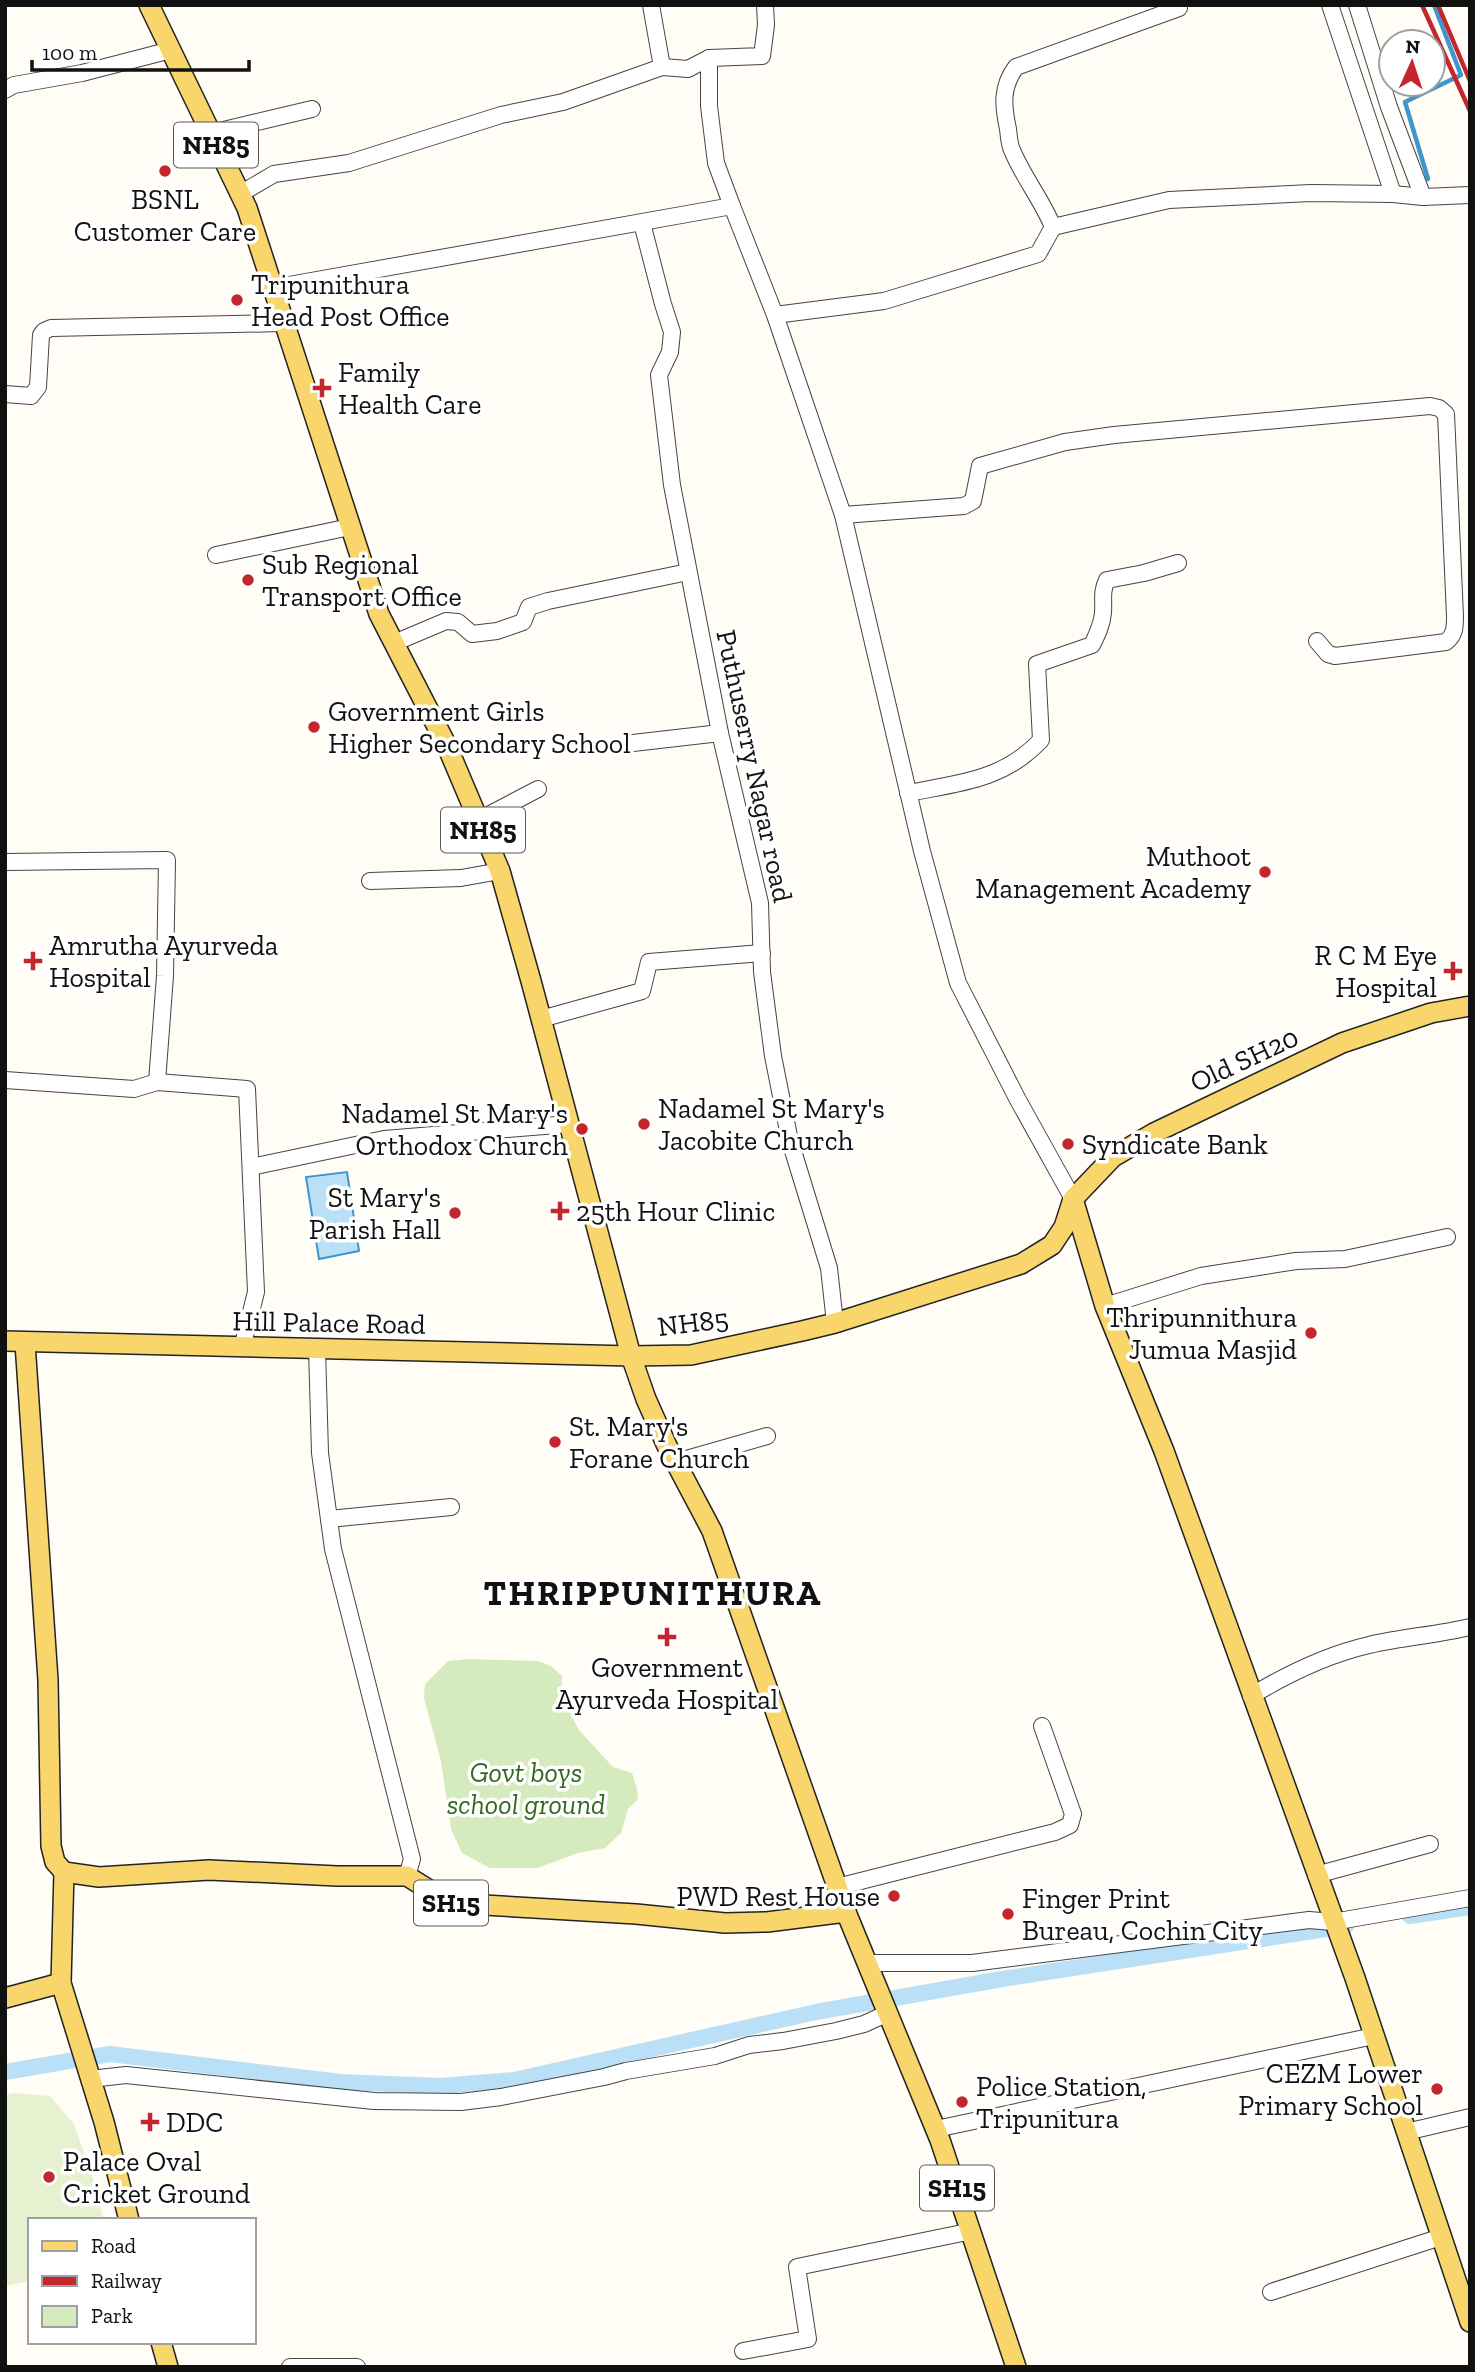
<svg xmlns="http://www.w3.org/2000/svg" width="1475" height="2372" viewBox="0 0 1475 2372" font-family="'Zilla Slab',serif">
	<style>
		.park { fill: #d5ebbd }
		.pitch { fill: #e6f2cf }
		.water { fill: #b9e0f7; stroke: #3f96cf; stroke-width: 2 }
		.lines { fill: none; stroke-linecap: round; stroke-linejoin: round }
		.stream { stroke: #3f96cf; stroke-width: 4.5 }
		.canal { stroke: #b9e0f7; stroke-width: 16 }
		.minor-casing { stroke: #444; stroke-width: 18 }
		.major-casing { stroke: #222; stroke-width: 22 }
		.minor { stroke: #fff; stroke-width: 16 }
		.major { stroke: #f9d66b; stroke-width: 19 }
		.rail { stroke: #c4262e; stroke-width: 4.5 }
		.poi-dot { fill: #c4262e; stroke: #fff; stroke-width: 2.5 }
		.labels { text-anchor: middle; stroke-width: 7; stroke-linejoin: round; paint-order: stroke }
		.shield { fill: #fff; stroke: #585858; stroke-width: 2 }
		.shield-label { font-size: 26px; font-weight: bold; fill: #111 }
		.poi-label { font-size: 28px; fill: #111; stroke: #fff; text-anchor: start }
		.street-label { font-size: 28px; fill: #111; stroke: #fff }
		.park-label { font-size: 28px; font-style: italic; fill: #2f6b1f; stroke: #fff }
		.district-label { font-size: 35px; font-weight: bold; letter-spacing: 2px; fill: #111; stroke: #fff }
	</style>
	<rect width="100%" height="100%" fill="#fffdf5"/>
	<path class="park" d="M468,1659L538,1661L551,1666L562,1676L561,1696L579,1730L613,1767L632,1773L637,1789L638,1799L628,1809L621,1833L605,1848L578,1853L538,1868H490L462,1853L451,1829L441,1761L424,1698L425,1684L448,1661Z"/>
	<path class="pitch" d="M14,2093L50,2096L74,2124L98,2193L103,2220H30V2281L5,2286V2095Z"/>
	<path class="water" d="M347,1172L359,1251L319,1259L306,1177Z"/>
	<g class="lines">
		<path class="stream" d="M1428,179L1405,102L1461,75L1434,5"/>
		<g class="canal">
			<path d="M1410,1916L1470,1907"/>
			<path d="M5,2072L110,2054L341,2082L440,2086L514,2080L816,2012L1002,1979L1346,1926"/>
		</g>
		<g class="minor-casing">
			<g id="minor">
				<path d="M651,5L662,67"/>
				<path d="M1330,5L1393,194"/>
				<path d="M1357,5L1389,107L1423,197"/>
				<path d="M5,90L14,85L82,73L171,50"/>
				<path d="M211,133L312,109"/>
				<path d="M240,194L274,174L349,163L501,115L563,102L662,67L688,69L709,58"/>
				<path d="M732,206L716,163L709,106V58L762,56L766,25L765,5"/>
				<path d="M642,223L663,304L672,332L670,352L659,375L672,485L720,733L760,903L762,972L773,1056L790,1141L829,1268L835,1323"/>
				<path d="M1053,227C1042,200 1023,177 1012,150C1009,144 1009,136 1008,129C1003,106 1001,87 1016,67L1179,8"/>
				<path d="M272,288L732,206L775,315L843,515L922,851L958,983L1018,1100L1073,1199"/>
				<path d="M775,315L884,301L1038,254L1053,227L1169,200L1311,193L1393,194L1423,197L1470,195"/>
				<path d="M5,394L31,396L38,387L41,335L44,331L51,328L283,323"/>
				<path d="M843,515L964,506L973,501L980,466L1065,442L1114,435L1430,406L1439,408L1446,414L1455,616C1455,627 1455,635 1446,642L1335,656L1328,654L1317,641"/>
				<path d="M216,555L350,527"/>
				<path d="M394,643L446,621L458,622L472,634L497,631L523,622L529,607L548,601L688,572"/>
				<path d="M633,743L720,733"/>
				<path d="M908,793C959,783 1004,780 1041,740L1037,664L1092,645C1097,635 1102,625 1103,613C1104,600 1101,592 1107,580L1144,573L1178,563"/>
				<path d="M479,820L538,789"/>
				<path d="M5,862L167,860L165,976L157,1082L247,1089L256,1292L242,1348"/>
				<path d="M370,881L461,878L500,871"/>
				<path d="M541,1019L642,991L649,962L762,953"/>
				<path d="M5,1080L134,1089L157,1082"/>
				<path d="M251,1167L384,1139L569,1124"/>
				<path d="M1105,1306L1201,1276L1296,1261L1345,1259L1447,1237"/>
				<path d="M317,1349L320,1453L333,1549L412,1859L407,1876"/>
				<path d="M676,1462L767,1436"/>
				<path d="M329,1519L451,1507"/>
				<path d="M1251,1696C1289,1673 1326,1655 1369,1645C1402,1637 1437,1635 1470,1627"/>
				<path d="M1316,1875L1430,1844"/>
				<path d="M837,1887L1055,1832L1070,1825L1073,1814L1042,1726"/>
				<path d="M867,1963H972L1309,1920L1333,1922L1470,1898"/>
				<path d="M90,2079L126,2075L374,2101L461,2102L501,2097L604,2077L626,2071L715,2056L749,2045L783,2041L836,2031L864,2024L888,2013"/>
				<path d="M936,2129L1374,2036"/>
				<path d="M1406,2132L1470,2117"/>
				<path d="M1271,2292L1441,2237"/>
				<path d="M743,2351L808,2339L797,2267L972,2231"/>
				<path d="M290,2367H357"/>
			</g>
		</g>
		<g class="major-casing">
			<g id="major">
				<path d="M149,5L247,208L379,614L447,746L500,871L531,981L631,1356L646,1399L667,1446L712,1531L846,1912L940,2140L1016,2367"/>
				<path d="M1073,1199L1105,1306L1164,1451L1355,1978L1470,2322"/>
				<path d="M5,1341L631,1356L691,1355L802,1331L835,1323L1021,1264L1052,1245L1064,1227L1073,1199L1113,1157L1154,1133L1342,1043L1431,1013L1470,1006"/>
				<path d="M25,1343L48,1680L51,1846L55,1862L64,1872L99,1877L209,1870L337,1876H407L450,1903L636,1914L725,1923L767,1922L846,1912"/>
				<path d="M64,1872L61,1983L104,2122L129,2220"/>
				<path d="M5,1998L61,1983"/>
				<path d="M161,2342L168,2367"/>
			</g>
		</g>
		<use href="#minor" class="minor"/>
		<use href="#major" class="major"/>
		<g class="rail">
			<path d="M1422,5L1470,111"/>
			<path d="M1438,5L1470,81"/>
		</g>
	</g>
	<g class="poi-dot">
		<circle cx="165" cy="171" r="7"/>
		<circle cx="237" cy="300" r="7"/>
		<path d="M318.5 377.5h7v7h7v7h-7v7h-7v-7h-7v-7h7z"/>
		<circle cx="248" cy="580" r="7"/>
		<circle cx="314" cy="727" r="7"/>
		<circle cx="1265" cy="872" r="7"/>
		<path d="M29.5 950.5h7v7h7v7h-7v7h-7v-7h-7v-7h7z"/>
		<path d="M1449.5 960.5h7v7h7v7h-7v7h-7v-7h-7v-7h7z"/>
		<circle cx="644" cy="1124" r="7"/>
		<circle cx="582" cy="1129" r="7"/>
		<circle cx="1068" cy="1144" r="7"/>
		<path d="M556.5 1200.5h7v7h7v7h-7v7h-7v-7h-7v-7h7z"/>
		<circle cx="455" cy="1213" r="7"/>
		<circle cx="1311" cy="1333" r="7"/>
		<circle cx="555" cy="1442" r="7"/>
		<path d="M663.5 1626.5h7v7h7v7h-7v7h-7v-7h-7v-7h7z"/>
		<circle cx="894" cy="1896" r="7"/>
		<circle cx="1008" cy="1914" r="7"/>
		<circle cx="1437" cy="2089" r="7"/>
		<circle cx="962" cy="2102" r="7"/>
		<path d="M146.5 2111.5h7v7h7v7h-7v7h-7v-7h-7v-7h7z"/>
		<circle cx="49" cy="2177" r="7"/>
	</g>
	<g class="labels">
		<g class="shield">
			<rect x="174" y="122.5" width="84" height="45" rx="5"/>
			<rect x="441" y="807.5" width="84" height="45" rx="5"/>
			<rect x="414" y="1880.5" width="74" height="45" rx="5"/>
			<rect x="920" y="2165.5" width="74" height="45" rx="5"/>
		</g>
		<g class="shield-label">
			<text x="216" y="154">NH85</text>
			<text x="483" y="839">NH85</text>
			<text x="451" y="1912">SH15</text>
			<text x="957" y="2197">SH15</text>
		</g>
		<g class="poi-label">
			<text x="165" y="209" text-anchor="middle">BSNL<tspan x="165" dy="32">Customer Care</tspan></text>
			<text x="251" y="294">Tripunithura<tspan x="251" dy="32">Head Post Office</tspan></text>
			<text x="338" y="382">Family<tspan x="338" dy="32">Health Care</tspan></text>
			<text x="262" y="574">Sub Regional<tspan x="262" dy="32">Transport Office</tspan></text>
			<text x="328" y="721">Government Girls<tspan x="328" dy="32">Higher Secondary School</tspan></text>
			<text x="1251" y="866" text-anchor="end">Muthoot<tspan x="1251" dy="32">Management Academy</tspan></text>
			<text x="49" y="955">Amrutha Ayurveda<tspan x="49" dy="32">Hospital</tspan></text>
			<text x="1437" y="965" text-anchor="end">R C M Eye<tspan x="1437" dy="32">Hospital</tspan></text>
			<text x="658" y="1118">Nadamel St Mary's<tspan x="658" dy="32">Jacobite Church</tspan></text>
			<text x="568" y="1123" text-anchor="end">Nadamel St Mary's<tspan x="568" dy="32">Orthodox Church</tspan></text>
			<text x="1082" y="1154">Syndicate Bank</text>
			<text x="441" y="1207" text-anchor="end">St Mary's<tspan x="441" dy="32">Parish Hall</tspan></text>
			<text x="576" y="1221">25th Hour Clinic</text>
			<text x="1297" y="1327" text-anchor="end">Thripunnithura<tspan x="1297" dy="32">Jumua Masjid</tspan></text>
			<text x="569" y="1436">St. Mary's<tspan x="569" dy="32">Forane Church</tspan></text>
			<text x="667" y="1677" text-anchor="middle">Government<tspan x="667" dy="32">Ayurveda Hospital</tspan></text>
			<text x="880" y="1906" text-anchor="end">PWD Rest House</text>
			<text x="1022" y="1908">Finger Print<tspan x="1022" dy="32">Bureau, Cochin City</tspan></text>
			<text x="1423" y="2083" text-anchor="end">CEZM Lower<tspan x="1423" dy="32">Primary School</tspan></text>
			<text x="976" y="2096">Police Station,<tspan x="976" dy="32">Tripunitura</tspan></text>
			<text x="166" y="2132">DDC</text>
			<text x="63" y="2171">Palace Oval<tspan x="63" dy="32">Cricket Ground</tspan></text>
		</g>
		<g class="street-label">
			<text transform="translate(755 766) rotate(78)" y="10">Puthuserry Nagar road</text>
			<text transform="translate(1244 1059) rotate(-25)" y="10">Old SH20</text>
			<text transform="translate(329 1322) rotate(1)" y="10">Hill Palace Road</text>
			<text transform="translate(693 1322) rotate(-7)" y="10">NH85</text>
		</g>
		<g class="park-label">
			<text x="526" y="1782">Govt boys<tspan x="526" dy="32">school ground</tspan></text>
		</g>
		<g class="district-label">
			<text x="653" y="1605">THRIPPUNITHURA</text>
		</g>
	</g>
	<rect width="1475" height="2372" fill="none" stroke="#111111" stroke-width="14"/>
	<rect x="28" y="2218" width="228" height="126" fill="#ffffff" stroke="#a0a0a0" stroke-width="2"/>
	<rect x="42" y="2241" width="35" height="10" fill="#f9d66b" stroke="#a0a0a0" stroke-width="2"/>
	<text x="91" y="2253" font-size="21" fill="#111111">Road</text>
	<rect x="42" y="2276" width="35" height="10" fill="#c4262e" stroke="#a0a0a0" stroke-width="2"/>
	<text x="91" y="2288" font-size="21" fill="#111111">Railway</text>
	<rect x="42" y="2306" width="35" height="21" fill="#d5ebbd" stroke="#a0a0a0" stroke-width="2"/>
	<text x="91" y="2323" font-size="21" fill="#111111">Park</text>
	<g transform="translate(1412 63) rotate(3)"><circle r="33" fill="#ffffff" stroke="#a0a0a0" stroke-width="2"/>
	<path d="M0-5L12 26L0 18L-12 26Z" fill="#c4262e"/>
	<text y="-10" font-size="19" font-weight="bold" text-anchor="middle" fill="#111111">N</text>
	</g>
	<path d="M32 60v10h217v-10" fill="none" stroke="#111111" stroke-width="3.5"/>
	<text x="42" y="60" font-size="21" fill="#111111" stroke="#ffffff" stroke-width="5" paint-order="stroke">100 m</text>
</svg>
